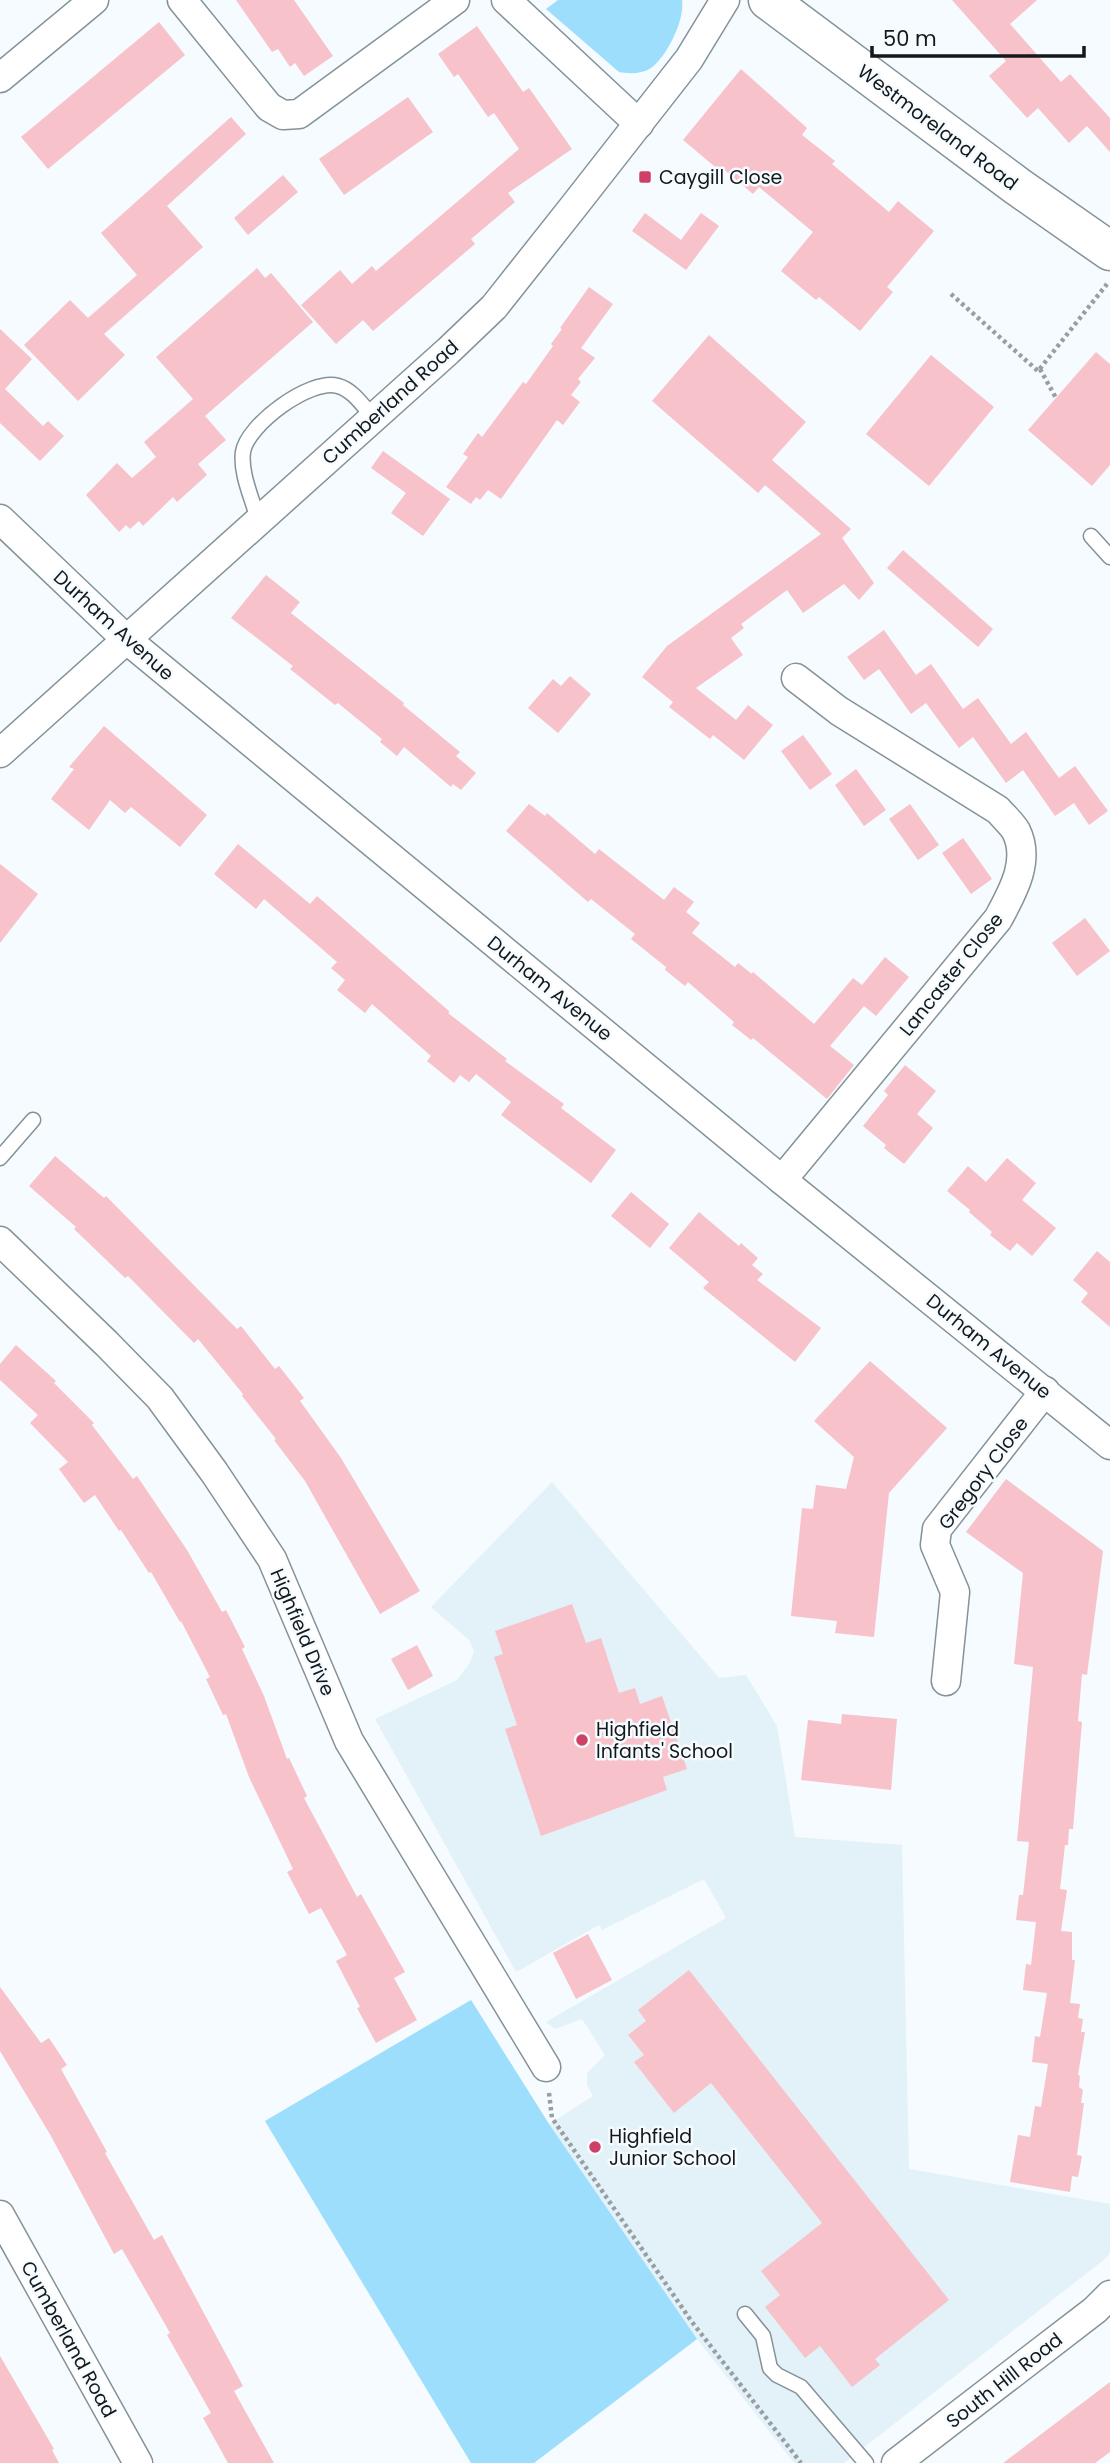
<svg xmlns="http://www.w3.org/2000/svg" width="1110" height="2463" viewBox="0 0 1110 2463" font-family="Poppins,sans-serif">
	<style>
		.built { fill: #e3f1f8 }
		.green { fill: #9edefd }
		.building { fill: #f8c2ca }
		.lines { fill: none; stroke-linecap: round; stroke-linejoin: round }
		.lane-casing { stroke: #849299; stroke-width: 17 }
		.street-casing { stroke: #849299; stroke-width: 31 }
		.secondary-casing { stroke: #849299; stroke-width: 41 }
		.path { stroke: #989ea1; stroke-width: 4.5; stroke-dasharray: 3.5 3.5; stroke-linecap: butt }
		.lane { stroke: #fff; stroke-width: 14 }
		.street { stroke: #fff; stroke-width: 28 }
		.secondary { stroke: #fff; stroke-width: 38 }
		.poi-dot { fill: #cf4067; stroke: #f5fbfe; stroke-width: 2.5 }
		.labels { text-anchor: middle; stroke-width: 5; stroke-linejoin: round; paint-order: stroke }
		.street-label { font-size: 19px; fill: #13191b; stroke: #f5fbfe }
		.poi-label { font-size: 19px; fill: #13191b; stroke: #f5fbfe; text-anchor: start }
	</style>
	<rect width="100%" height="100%" fill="#f5fbfe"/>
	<path class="built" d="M552,1482L719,1678L746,1675L777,1726L795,1837L902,1845L909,2169L1110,2204V2253L1106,2258L844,2463H794L697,2339L534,2463H471L265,2121L471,2000L549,2124L593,2096L587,2085V2073L605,2055L582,2019L555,2029L546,2022L726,1918L704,1879L602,1930L599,1925L516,1972L375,1719L457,1680L470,1663L474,1651L469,1640L431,1607Z"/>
	<g class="green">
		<path d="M558,0H682C685,20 667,56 651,68C642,74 629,74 619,72L546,9Z"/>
		<path d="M471,2000L549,2124L697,2339L534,2463H471L265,2121Z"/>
	</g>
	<g class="building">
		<path d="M236,0H294L333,56L304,76L295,63L290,67L278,49L272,52Z"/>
		<path d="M952,0H1037L1010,24L1061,82L1070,74L1110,118V152L1087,126L1069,143L1038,108L1027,118L989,76L1006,61Z"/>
		<path d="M159,22L185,55L48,169L21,137Z"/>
		<path d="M477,26L523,92L529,88L572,149L508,193L515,202L471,239L475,244L373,331L363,320L336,344L301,305L340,270L352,284L372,266L376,271L519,149L494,113L488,117L458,74L454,77L438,54Z"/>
		<path d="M741,69L807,128L802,135L835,161L832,164L889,212L898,201L934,231L887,287L893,292L860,331L819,297L816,300L781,271L813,232L759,187L753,194L722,168L720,171L683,140Z"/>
		<path d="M408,97L433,132L344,195L319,159Z"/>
		<path d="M231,117L246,134L167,206L203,247L104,334L125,355L78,401L24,345L70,300L88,318L137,275L101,233Z"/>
		<path d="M283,175L298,192L248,235L234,218Z"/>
		<path d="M645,213L681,240L701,213L719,226L686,270L632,231Z"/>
		<path d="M257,268L265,278L271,273L313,322L205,416L226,440L198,464L207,475L177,502L173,497L143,526L139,521L130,529L126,525L119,532L86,495L117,463L132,478L156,457L144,442L193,399L156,357Z"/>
		<path d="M589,287L613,304L581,348L595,358L578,379L581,382L571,395L580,402L563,425L557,420L501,499L488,490L480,500L476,497L471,504L446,487L468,457L463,454L478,433L482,437L523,382L526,384L553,346L551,344L562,329L560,328Z"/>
		<path d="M0,329L32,359L5,389L43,426L48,421L64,436L40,461L0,423Z"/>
		<path d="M709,335L806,422L772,460L851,529L842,538L874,583L859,600L844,584L803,613L787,590L741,624L744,628L731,638L743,655L696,688L736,720L748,705L773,725L744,760L713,735L710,739L669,707L673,702L642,677L667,646L821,534L765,485L758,493L652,401Z"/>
		<path d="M1096,352L1110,364V465L1092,486L1028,430Z"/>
		<path d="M931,355L994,407L929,486L866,434Z"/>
		<path d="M383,451L450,499L423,536L391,513L406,493L371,468Z"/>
		<path d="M903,550L993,629L978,647L887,568Z"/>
		<path d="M266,575L300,602L291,613L404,703L403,705L460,752L456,756L476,773L461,790L453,784L451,787L404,747L397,756L380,742L382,739L338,703L335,705L290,669L293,666L231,618Z"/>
		<path d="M884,630L916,675L931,664L963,709L978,698L1011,744L1026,732L1059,778L1075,766L1108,811L1089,825L1074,803L1055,816L1023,770L1006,783L973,737L959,748L926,703L911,714L879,669L864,680L847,657Z"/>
		<path d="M570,676L591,694L558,733L528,708L553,679L561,686Z"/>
		<path d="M104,726L207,815L180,847L131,807L125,813L110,800L89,830L51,799L74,769L69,767Z"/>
		<path d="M803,735L832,774L810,790L781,751Z"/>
		<path d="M856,769L886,810L864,826L835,785Z"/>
		<path d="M529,804L545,816L547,813L595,854L599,849L664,900L674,887L694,902L686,912L700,923L692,933L735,967L738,963L752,974L753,972L814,1024L853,978L862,985L885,957L909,977L876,1016L864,1006L830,1046L854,1065L827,1099L753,1038L751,1040L732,1025L734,1022L688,982L685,986L665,970L666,967L631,939L635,934L591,899L588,902L506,831Z"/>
		<path d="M910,804L939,845L918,860L889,819Z"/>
		<path d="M963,838L992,879L971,894L942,853Z"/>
		<path d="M238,844L310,904L317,896L450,1012L448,1013L507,1059L505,1061L564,1104L561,1108L616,1150L591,1183L501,1115L511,1102L476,1074L469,1082L460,1075L454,1083L427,1061L431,1056L372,1004L365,1013L337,990L345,980L331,968L337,962L264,899L256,909L214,874Z"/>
		<path d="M0,864L38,894L0,943Z"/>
		<path d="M1085,918L1110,951L1077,976L1052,943Z"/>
		<path d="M905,1065L936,1091L917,1114L933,1128L904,1164L884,1148L886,1145L863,1126L888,1095L884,1091Z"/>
		<path d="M55,1156L104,1198L106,1196L237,1329L241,1326L275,1369L279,1366L304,1398L300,1401L341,1458L420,1591L380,1614L305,1481L274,1440L276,1439L242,1396L243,1394L198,1339L194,1343L128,1276L125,1278L74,1229L76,1227L29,1186Z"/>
		<path d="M1007,1158L1036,1183L1022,1200L1056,1228L1032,1256L1017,1243L1010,1251L990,1235L992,1232L969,1212L970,1210L947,1191L968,1166L986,1182Z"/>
		<path d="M631,1192L669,1224L650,1248L611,1216Z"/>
		<path d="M699,1212L739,1246L741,1243L758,1258L752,1265L763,1274L757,1280L821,1328L795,1362L703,1288L709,1282L669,1248Z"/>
		<path d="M1097,1251L1110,1262V1327L1081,1302L1088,1293L1073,1280Z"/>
		<path d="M16,1345L56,1381L54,1383L94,1423L92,1425L133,1479L137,1476L187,1550L222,1612L226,1610L245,1647L242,1649L264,1696L287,1759L289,1758L307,1796L304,1798L357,1897L361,1894L405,1972L394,1978L417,2020L376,2043L357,2008L360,2007L336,1961L347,1955L321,1908L309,1914L287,1872L293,1869L249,1777L226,1714L223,1715L206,1679L210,1677L181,1621L180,1622L151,1572L149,1573L121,1530L119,1531L95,1495L84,1503L59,1469L68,1462L30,1423L38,1415L0,1380V1364Z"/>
		<path d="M870,1361L947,1428L889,1493L874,1637L835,1633L837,1621L791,1616L802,1508L813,1509L816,1485L846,1489L854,1457L814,1421Z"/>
		<path d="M1006,1479L1103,1551L1087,1675L1082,1674L1078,1721L1082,1722L1073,1829H1069L1068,1845H1065L1060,1889L1067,1890L1061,1931L1072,1932V1960H1075L1070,2003L1080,2004L1078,2018L1083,2019L1081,2032H1085L1078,2075L1080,2076L1079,2087L1083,2090L1081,2103H1084L1077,2155L1082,2156L1078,2177L1072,2176L1070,2192L1010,2182L1018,2135L1030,2137L1035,2106L1041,2107L1048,2064L1032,2062L1035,2036L1040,2037L1047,1993L1023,1990L1026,1964L1031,1965L1036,1922L1016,1920L1019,1895H1023L1029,1842L1017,1841L1033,1667L1014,1664L1023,1573L966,1532Z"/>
		<path d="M572,1604L586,1643L601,1638L619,1693L635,1688L640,1704L662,1696L687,1769L663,1777L667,1790L541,1836L505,1729L517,1725L494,1657L503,1654L495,1631Z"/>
		<path d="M417,1645L433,1676L408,1690L391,1659Z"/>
		<path d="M842,1714L897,1719L891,1790L801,1780L808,1720L841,1724Z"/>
		<path d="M588,1934L612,1980L576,1999L553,1953Z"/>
		<path d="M689,1970L949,2300L875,2359L880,2365L852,2387L820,2346L805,2358L765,2307L780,2295L761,2271L822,2223L711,2083L674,2113L634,2062L644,2055L628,2035L646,2021L638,2010Z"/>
		<path d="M0,1987L41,2043L49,2038L67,2065L61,2069L107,2152L105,2153L154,2240L162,2235L243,2386L234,2391L274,2463H228L203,2418L211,2413L167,2335L170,2333L122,2249L114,2254L51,2136L0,2051Z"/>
		<path d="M0,2356L54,2449L52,2450L59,2463H0Z"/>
		<path d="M1110,2382V2452L1095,2463H1003Z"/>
	</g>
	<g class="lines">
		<g class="lane-casing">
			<g id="lane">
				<path d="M258,520C253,500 240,474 243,452C247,425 310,378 338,386C353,390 363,406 373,417"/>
				<path d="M1091,536L1110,557"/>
				<path d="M0,1158L33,1120"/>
				<path d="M745,2314L763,2336L770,2368L777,2375L801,2387L866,2463"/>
			</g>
		</g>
		<g class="street-casing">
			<g id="street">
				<path d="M182,0L269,107L283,115L299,114L455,0"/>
				<path d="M506,0L639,124"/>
				<path d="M0,78L94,0"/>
				<path d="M0,519L126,639L782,1180L1110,1445"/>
				<path d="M0,753L448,351L494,307L574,206L689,59L725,0"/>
				<path d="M782,1180L998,919C1012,893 1031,861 1016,831C1012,824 1004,817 998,810L839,711L796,678"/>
				<path d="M0,1241L106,1343L160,1398L214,1472L272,1559L349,1741L546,2067"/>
				<path d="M946,1681L955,1592L935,1545L937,1529L1045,1391"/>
				<path d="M0,2215L138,2463"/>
				<path d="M896,2463L1095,2310L1110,2295"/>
			</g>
		</g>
		<g class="secondary-casing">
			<path id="secondary" d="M768,0L1017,186L1110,251"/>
		</g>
		<g class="path">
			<path d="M951,294L1038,371L1107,284"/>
			<path d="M1040,369L1056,398"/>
			<path d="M549,2093L552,2118L692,2322L801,2463"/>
		</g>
		<use href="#lane" class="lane"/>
		<use href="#street" class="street"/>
		<use href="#secondary" class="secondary"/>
	</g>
	<g class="poi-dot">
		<rect x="638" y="170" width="14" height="14" rx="3.5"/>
		<circle cx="582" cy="1740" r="7"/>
		<circle cx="595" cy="2147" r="7"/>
	</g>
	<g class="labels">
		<g class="street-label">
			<text transform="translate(938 127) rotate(37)" y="7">Westmoreland Road</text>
			<text transform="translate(390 402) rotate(-42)" y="7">Cumberland Road</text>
			<text transform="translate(114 625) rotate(42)" y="7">Durham Avenue</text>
			<text transform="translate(951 974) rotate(-51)" y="7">Lancaster Close</text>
			<text transform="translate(550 988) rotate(39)" y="7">Durham Avenue</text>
			<text transform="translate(989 1346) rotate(39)" y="7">Durham Avenue</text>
			<text transform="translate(983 1473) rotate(-53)" y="7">Gregory Close</text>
			<text transform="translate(303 1632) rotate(67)" y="7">Highfield Drive</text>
			<text transform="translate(69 2339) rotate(61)" y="7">Cumberland Road</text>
			<text transform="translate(1004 2380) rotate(-38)" y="7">South Hill Road</text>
		</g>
		<g class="poi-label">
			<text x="659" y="184">Caygill Close</text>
			<text x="596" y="1736">Highfield<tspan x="596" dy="22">Infants' School</tspan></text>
			<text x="609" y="2143">Highfield<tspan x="609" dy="22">Junior School</tspan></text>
		</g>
	</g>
	<path d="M872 46v10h212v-10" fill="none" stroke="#13191b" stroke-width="3.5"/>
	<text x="883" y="46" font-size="21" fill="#13191b" stroke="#f5fbfe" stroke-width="5" paint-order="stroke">50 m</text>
</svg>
